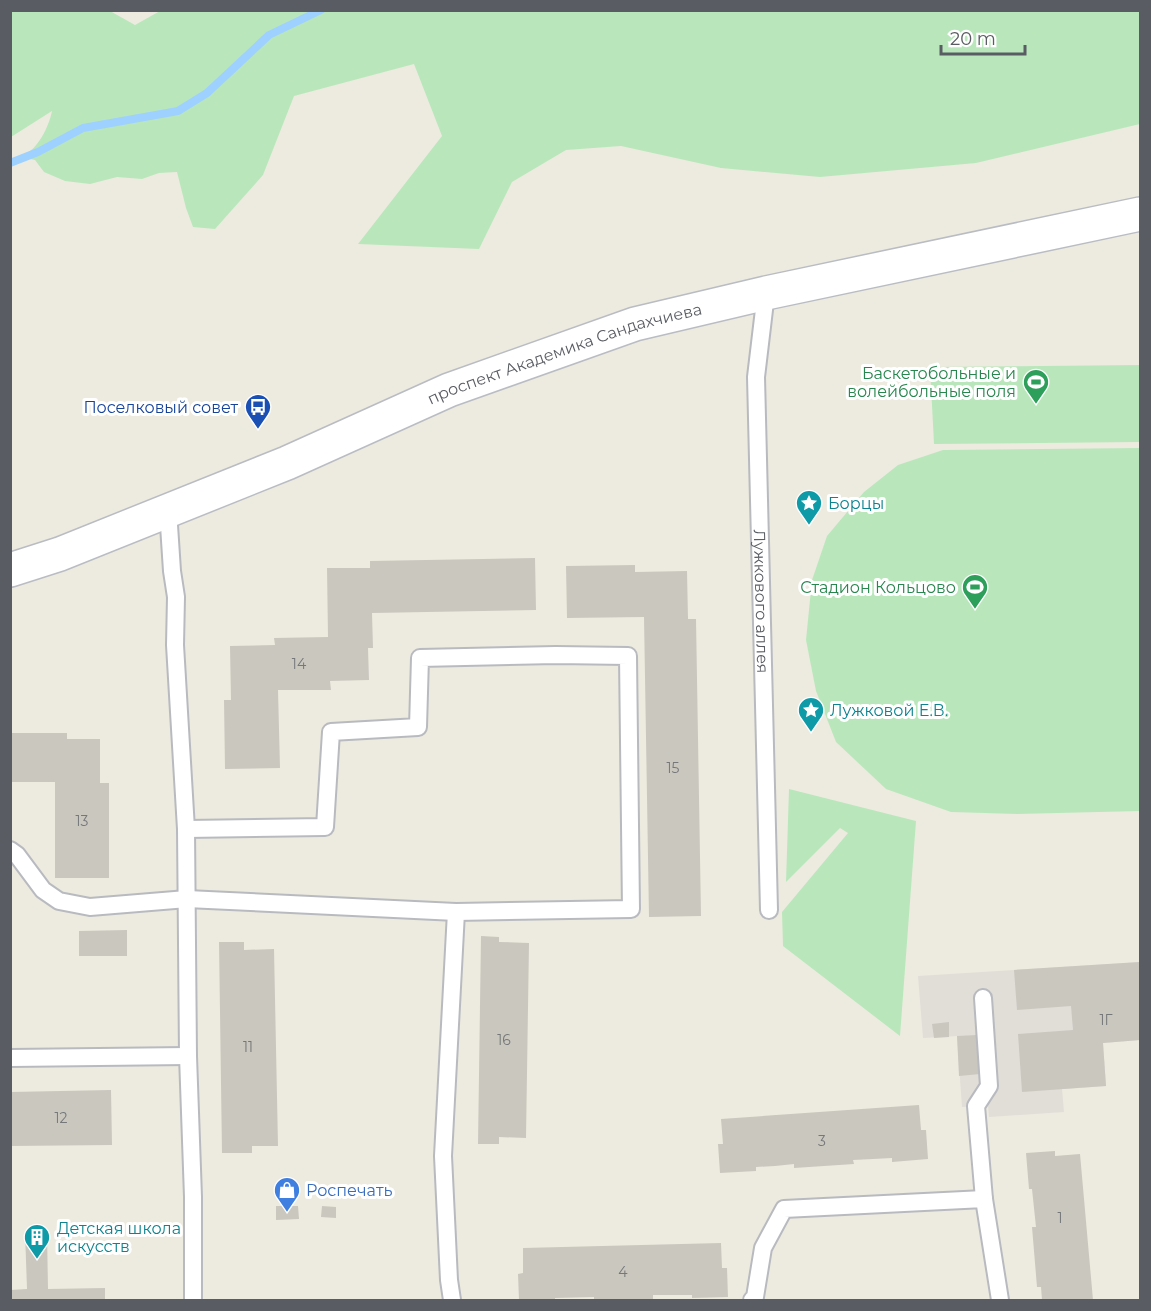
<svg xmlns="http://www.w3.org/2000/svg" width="1151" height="1311" viewBox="0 0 1151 1311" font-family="Montserrat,sans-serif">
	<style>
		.industrial { fill: #e0ded7 }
		.green { fill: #b9e7bb }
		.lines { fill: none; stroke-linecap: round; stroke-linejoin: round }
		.stream { stroke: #9ed1ff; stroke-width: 8 }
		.building { fill: #cac7bf }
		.service-casing { stroke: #b8bac0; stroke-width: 20 }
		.secondary-casing { stroke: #b9bcc3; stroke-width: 36 }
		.service { stroke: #fff; stroke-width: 16 }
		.secondary { stroke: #fff; stroke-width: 33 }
		.labels { text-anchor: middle; stroke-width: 6; stroke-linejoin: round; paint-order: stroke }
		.number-label { font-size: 14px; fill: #757779 }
		.street-label { font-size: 16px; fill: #595c62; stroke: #fff }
		.leisure-label { font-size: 16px; fill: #27864d; stroke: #fff; text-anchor: end }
		.transit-label { font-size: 16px; fill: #164399; stroke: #fff; text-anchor: end }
		.culture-label { font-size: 16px; fill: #0d838f; stroke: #fff; text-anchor: start }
		.shop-label { font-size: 16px; fill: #366cbe; stroke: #fff; text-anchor: start }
	</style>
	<rect width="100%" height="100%" fill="#edebdf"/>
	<path class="industrial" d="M1140,962V1040L1103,1043L1106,1086L1062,1089L1064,1112L989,1117L988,1105L962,1107L957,1036L923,1038L918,976Z"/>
	<g class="green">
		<path d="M160,11H1140V124L976,163L820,177L721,168L621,146L566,150L512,182L479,249L358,244L442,136L414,64L294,96L263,175L215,229L193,227L186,208L177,172L159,173L142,179L117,177L90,184L65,181L44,172L35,160L25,158L23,155C38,150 49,126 52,111L11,137V11H110L135,25Z"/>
		<path d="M1140,365V442L934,444L930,367Z"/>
		<path d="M1140,448V811L1017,814L951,812L886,789L836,742L816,691L806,640L812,580L827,536L864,492L898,465L943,450Z"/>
		<path d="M789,789L916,821L900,1036L783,946L782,912L848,833L840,828L786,882Z"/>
	</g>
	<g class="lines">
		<path class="stream" d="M10,163L38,152L83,128L178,111L207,93L269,35L321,10"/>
	</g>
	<g class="building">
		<path d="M535,558L536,610L372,613L373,648H368L369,680L330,681L331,690H278L280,768L225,769L224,700H231L230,646L275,645L274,638L328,637L327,568H370V561Z"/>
		<path d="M635,565V572L687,571L688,619H696L701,916L649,917L644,617L567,618L566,566Z"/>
		<path d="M10,733H67V739H100V783H109V878H55V782H10Z"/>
		<path d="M127,930V956H79V931Z"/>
		<path d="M481,936L499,937V942L529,943L526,1138L499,1137V1144H478Z"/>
		<path d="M219,942H244V950L274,949L278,1146H252V1153H222Z"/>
		<path d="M1140,962V1040L1103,1043L1106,1086L1022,1092L1018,1034L1073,1030L1071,1006L1017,1010L1014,970Z"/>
		<path d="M949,1022V1037L934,1038L932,1024Z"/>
		<path d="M977,1035L980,1074L959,1076L957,1036Z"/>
		<path d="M111,1090L112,1145L10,1146V1092Z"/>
		<path d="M919,1105L921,1130H926L928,1159L892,1162V1158L873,1159L853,1160L854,1164L794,1168V1164L775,1166L756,1167V1171L720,1173L718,1144H723L721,1119Z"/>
		<path d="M1055,1151V1156L1080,1154L1093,1300H1042L1041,1287H1037L1032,1227H1036L1032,1189H1029L1026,1153Z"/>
		<path d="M276,1206H298L299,1219L276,1220Z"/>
		<path d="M322,1206L336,1207V1218L321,1217Z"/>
		<path d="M25,1232H47L48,1289L105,1288V1300H10V1290L27,1289Z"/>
		<path d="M721,1243L722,1268H727L728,1297L692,1298V1295H653V1299L594,1300V1297L555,1298V1300H519L518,1274L523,1273V1248Z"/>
	</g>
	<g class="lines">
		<g class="service-casing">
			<g id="service">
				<path id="s1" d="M766,293L756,377L769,910"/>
				<path d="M168,510L172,571L176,597L175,645L186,829L188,1056L193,1197V1300"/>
				<path d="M10,850L17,855L43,890L59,901L90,907L187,899L456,912L631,909L628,656L556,655L420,658L418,727L331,732L325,827L186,829"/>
				<path d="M983,998L989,1086L976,1106L984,1199"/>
				<path d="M10,1058L188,1056"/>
				<path d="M452,1300L449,1280L443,1156L456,912"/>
				<path d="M752,1300L755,1297L763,1248L784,1209L984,1199L1000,1300"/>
			</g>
		</g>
		<g class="secondary-casing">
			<g id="secondary">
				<path id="s2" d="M10,570L60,554L287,463L449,390L635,324L766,293L1140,214"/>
			</g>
		</g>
		<use href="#service" class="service"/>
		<use href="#secondary" class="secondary"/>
	</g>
	<defs>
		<g id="stadium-pin" transform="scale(1.35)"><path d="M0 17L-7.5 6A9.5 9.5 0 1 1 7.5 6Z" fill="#2e9e5b" stroke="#fff"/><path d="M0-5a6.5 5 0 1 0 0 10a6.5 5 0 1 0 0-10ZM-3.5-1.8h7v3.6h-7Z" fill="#fff"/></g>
		<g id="bus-pin" transform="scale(1.35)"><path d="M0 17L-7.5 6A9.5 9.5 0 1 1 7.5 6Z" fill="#1a4fb4" stroke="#fff"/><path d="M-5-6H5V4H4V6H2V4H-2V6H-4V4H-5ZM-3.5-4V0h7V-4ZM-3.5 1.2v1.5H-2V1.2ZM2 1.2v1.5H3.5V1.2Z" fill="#fff"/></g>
		<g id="sight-pin" transform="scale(1.35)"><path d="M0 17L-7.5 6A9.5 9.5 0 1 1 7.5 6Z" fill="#0f9aa8" stroke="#fff"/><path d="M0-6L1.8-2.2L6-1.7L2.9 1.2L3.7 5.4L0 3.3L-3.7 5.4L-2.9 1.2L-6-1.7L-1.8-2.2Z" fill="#fff"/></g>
		<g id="shop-pin" transform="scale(1.35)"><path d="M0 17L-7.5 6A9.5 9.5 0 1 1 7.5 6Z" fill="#3f7fe0" stroke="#fff"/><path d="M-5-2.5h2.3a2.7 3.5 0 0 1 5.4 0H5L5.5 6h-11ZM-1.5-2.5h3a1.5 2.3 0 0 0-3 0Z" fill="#fff"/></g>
		<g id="building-pin" transform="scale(1.35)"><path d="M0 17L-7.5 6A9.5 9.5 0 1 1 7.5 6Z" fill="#0f9aa8" stroke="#fff"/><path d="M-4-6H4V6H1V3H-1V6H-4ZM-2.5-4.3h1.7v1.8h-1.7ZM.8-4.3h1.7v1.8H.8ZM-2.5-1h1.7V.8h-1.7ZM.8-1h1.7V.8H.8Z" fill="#fff"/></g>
	</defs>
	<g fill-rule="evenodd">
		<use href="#stadium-pin" x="1036" y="382"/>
		<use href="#bus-pin" x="258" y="407"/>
		<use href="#sight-pin" x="809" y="503"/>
		<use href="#stadium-pin" x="975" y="587"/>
		<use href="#sight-pin" x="811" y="710"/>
		<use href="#shop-pin" x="287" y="1190"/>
		<use href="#building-pin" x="37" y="1237"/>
	</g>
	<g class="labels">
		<g class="number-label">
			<text x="299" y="669">14</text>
			<text x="673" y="773">15</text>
			<text x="82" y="826">13</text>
			<text x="1106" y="1025">1Г</text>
			<text x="504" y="1045">16</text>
			<text x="248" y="1052">11</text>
			<text x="61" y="1123">12</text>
			<text x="822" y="1146">3</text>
			<text x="1060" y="1223">1</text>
			<text x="623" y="1277">4</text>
		</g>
		<g class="street-label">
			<text dy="6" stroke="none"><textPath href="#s2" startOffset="596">проспект Академика Сандахчиева</textPath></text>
			<text dy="6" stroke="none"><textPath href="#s1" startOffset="309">Лужкового аллея</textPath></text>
		</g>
		<g class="leisure-label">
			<text x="1016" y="379">Баскетобольные и<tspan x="1016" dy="18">волейбольные поля</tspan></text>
			<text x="956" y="593">Стадион Кольцово</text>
		</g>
		<g class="transit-label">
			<text x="238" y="413">Поселковый совет</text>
		</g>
		<g class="culture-label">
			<text x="828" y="509">Борцы</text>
			<text x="830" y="716">Лужковой Е.В.</text>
			<text x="57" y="1234">Детская школа<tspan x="57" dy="18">искусств</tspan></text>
		</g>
		<g class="shop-label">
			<text x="306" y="1196">Роспечать</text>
		</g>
	</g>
	<rect width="1151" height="1311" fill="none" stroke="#595c62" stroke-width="24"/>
	<path d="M941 45v9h84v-9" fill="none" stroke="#595c62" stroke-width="3"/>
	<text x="950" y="45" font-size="18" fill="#595c62" stroke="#ffffff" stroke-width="4.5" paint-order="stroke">20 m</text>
</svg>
